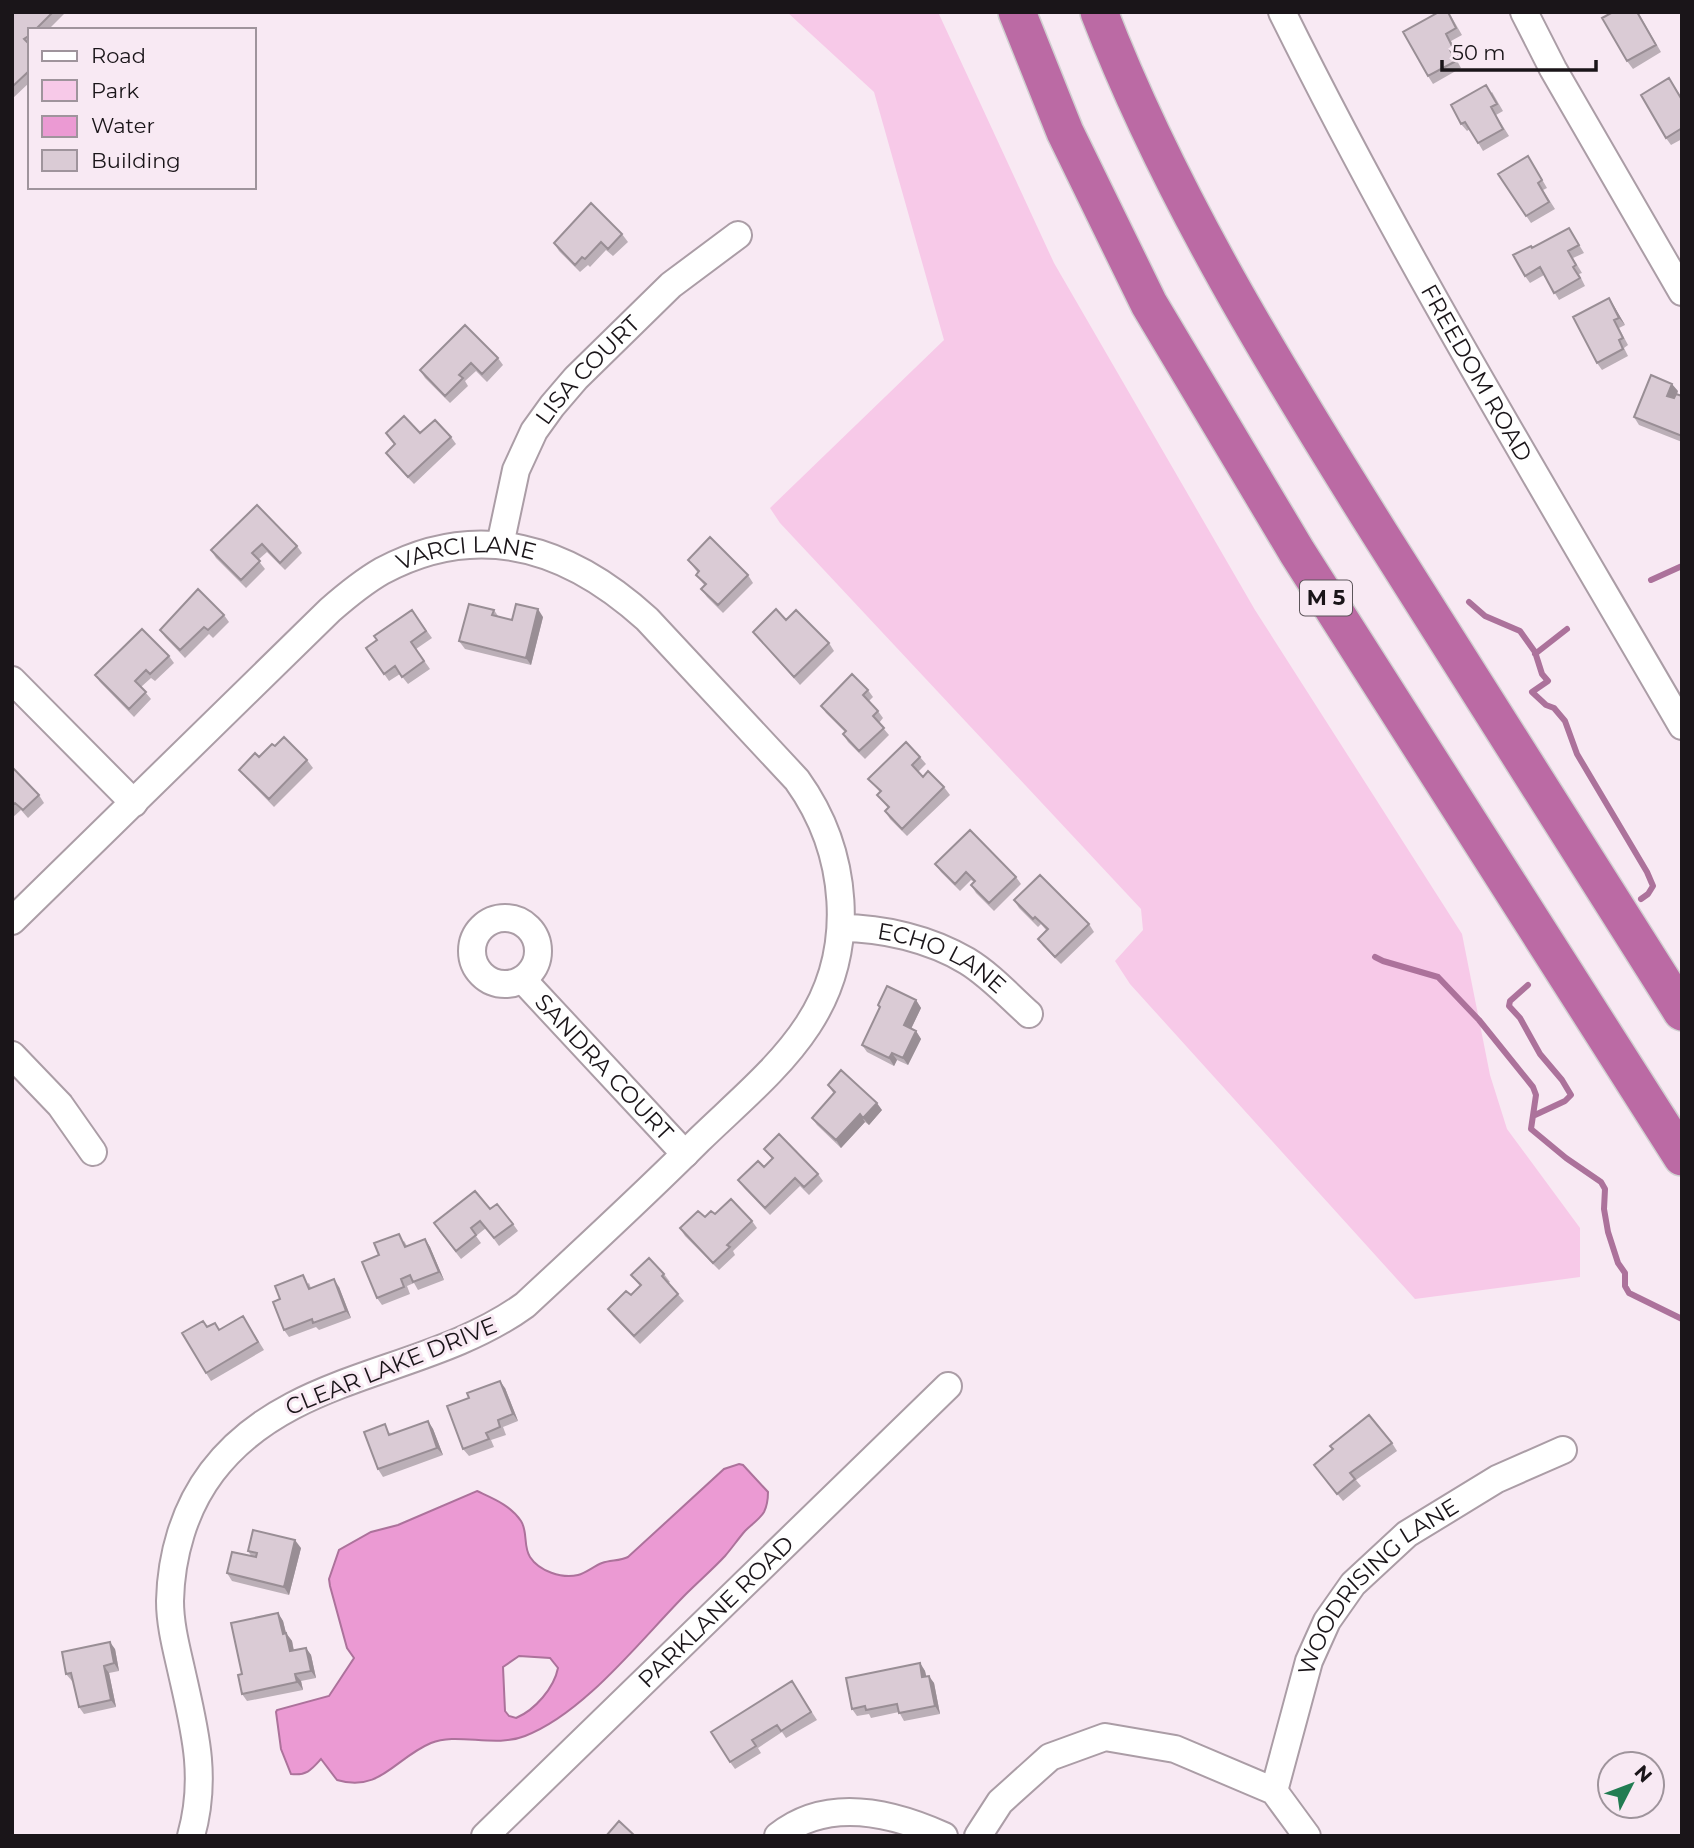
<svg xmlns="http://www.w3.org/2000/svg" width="1694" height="1848" viewBox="0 0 1694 1848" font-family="Montserrat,sans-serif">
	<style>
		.green { fill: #f7c9e8 }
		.water { fill: #eb9ad3; stroke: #ac729b; stroke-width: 2; fill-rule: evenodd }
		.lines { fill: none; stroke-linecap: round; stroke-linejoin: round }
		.stream { stroke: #ac729b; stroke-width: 6 }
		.minor-casing { stroke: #ab9da6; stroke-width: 30 }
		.highway-casing { stroke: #d1d0d1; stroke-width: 40 }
		.minor { stroke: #fff; stroke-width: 26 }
		.highway { stroke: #bb6aa4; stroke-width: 37 }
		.wall { fill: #bbafb7 }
		.shaded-wall { fill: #998e95 }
		.building { fill: #dacbd5; stroke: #998e95; stroke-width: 2 }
		.labels { text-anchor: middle; stroke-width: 6; stroke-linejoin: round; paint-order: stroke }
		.shield { fill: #f8e9f3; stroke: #5d555a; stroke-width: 2 }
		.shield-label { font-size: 21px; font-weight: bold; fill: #1a1519 }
		.street-label { font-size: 23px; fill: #1a1519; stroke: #f8e9f3 }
	</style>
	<rect width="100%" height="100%" fill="#f8e9f3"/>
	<path class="green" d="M787 12H938L1054 263 1255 610 1462 934 1490 1075 1507 1129 1580 1228V1277L1415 1299 1130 984 1115 961 1143 930 1141 909 780 523 770 508 944 340 874 92Z"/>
	<path class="water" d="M739 1464 743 1465 768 1492C768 1498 767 1506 764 1512 760 1519 751 1525 745 1531 738 1539 732 1548 725 1556 713 1569 700 1580 687 1593 642 1638 585 1713 525 1736 495 1748 457 1732 431 1743 395 1758 380 1793 337 1780L321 1759C312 1769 307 1776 291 1774L281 1749 276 1712 277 1710 329 1696 354 1658 347 1648 330 1586 329 1579 339 1550 371 1532 398 1525 477 1491C494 1499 510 1505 521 1521 528 1532 523 1546 530 1557 539 1571 562 1579 578 1575 586 1573 594 1566 602 1563 611 1560 620 1561 628 1557L724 1469ZM519 1656 550 1658 558 1668C554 1688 535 1710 516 1718L509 1716 505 1711 503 1667Z"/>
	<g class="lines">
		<path class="stream" d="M1651 580 1682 566
			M1469 602 1485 616 1520 631 1535 652 1542 674 1548 681 1532 692 1546 705 1554 708 1565 721 1577 754 1647 872 1653 886 1648 894 1641 899
			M1535 654 1567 629
			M1375 957 1383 961 1438 977 1479 1020 1533 1087 1536 1095 1531 1129 1566 1158 1601 1182 1605 1189 1604 1209 1608 1232 1618 1263 1625 1273V1286L1629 1293 1682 1319
			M1528 985 1510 1001 1509 1006 1520 1018 1540 1054 1562 1080 1571 1095 1565 1101 1535 1115"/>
		<g class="minor-casing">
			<g id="minor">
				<path id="s1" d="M1282 12C1403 257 1545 490 1682 726"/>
				<path d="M1524 12 1553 69 1682 292"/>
				<path id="s2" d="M500 545 516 470 534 431 552 406 576 378 671 285 738 235"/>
				<path d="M12 680 134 803"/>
				<circle cx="505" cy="951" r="33"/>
				<path id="s3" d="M12 921 330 610C346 596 363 582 382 571 479 519 569 548 647 619L797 780C848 851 858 949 808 1025 780 1068 736 1104 699 1140 642 1197 583 1251 525 1305 427 1376 288 1371 212 1472 184 1509 171 1556 170 1601 170 1624 176 1647 181 1669 194 1727 208 1776 191 1836"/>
				<path id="s4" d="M841 928C883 928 930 939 967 961 990 975 1009 996 1029 1014"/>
				<path id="s5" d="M523 980 685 1154"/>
				<path d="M12 1055 60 1105 93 1152"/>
				<path id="s6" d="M1274 1791 1309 1661 1327 1621 1353 1584 1407 1534 1497 1479 1563 1450"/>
				<path id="s7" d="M485 1836 948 1386"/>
				<path d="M778 1836C827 1797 891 1812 944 1836"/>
				<path d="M978 1836 1000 1802 1050 1757 1105 1737 1175 1749 1274 1791 1307 1836"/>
			</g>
		</g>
		<g class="highway-casing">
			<path id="highway" d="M1017 12 1065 132 1149 304 1297 552 1682 1157
				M1099 12C1170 196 1276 368 1380 534 1480 694 1581 853 1682 1012"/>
		</g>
		<use href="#minor" class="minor"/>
		<use href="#highway" class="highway"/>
	</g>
	<path class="wall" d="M12 12H66L48 30H30V82L12 99Z
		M1613 12H1638L1661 52 1633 69 1627 61Z
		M1451 16 1462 35 1451 41 1459 55 1455 57 1461 68 1433 84 1428 76Z
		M1669 78 1682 98V139L1671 145 1666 138Z
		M1492 92 1503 111 1496 115 1509 136 1483 151 1470 129 1467 131 1461 124Z
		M1533 164 1547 188 1543 190 1555 209 1531 223 1498 174Z
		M1569 228 1584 253 1573 258 1582 273 1579 274 1585 286 1559 300 1544 275 1530 283 1525 276 1532 248Z
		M622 234 628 242 613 256 606 250 590 267 588 265 580 272 559 251 554 243Z
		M1609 298 1625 325 1619 328 1628 345 1624 348 1628 356 1602 370 1597 363Z
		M498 358 503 365 487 382 476 371 465 381 468 386 450 403 425 378 420 370Z
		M1678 391 1677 394 1682 396V442L1639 425 1634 417Z
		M386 433H420L451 437 456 444 414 484 391 460 386 453 395 445Z
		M257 505 297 546 302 553 285 570 267 552 258 560 265 569 246 588 216 558 211 550Z
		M688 560 748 575 753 583 723 613 707 597 701 589 705 586 696 575 698 573Z
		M412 610 432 638 416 649 430 669 408 684 400 674 389 681 366 648 377 640Z
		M494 610 498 616 512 620 543 617 531 665 465 649 459 641Z
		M224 615 229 622 213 638 209 634 185 658 165 637 160 630Z
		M786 620 829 643 834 651 800 685 759 639 753 632Z
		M169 656 174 663 155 681 151 678 141 687 151 699 134 717 100 682 95 675Z
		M868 690 873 697 869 701 878 711 883 718 879 723 889 735 865 759 848 742 843 734 845 732 826 713 821 706Z
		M275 746 307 760 313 768 274 807 245 777 239 770Z
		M920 757 926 764 918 772 923 777 944 787 950 795 907 836 890 819 885 811 888 808 877 795 880 792 868 779Z
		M12 767 39 795 44 803 28 818 21 810 12 818Z
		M935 864 1016 877 1021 884 994 911 976 893 971 885 974 882 971 880 960 891 941 872Z
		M1014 900 1089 924 1094 932 1061 964 1043 946 1038 939 1046 930 1041 924 1038 927 1019 908Z
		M916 1000 921 1008 911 1029 916 1031 921 1039 908 1065 897 1060 894 1066 867 1052 862 1045 880 1008 878 1005Z
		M828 1085 882 1110 869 1125 865 1122 841 1148 817 1125 812 1118 834 1094Z
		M764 1149 818 1174 823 1181 809 1195 800 1186 770 1215 744 1188 738 1180 764 1167 772 1159Z
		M490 1209 513 1224 518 1231 499 1246 486 1228 476 1236 481 1243 461 1259 439 1231Z
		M715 1214 752 1221 757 1228 733 1251 735 1255 719 1270 685 1236 680 1228Z
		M425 1239 430 1247 444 1280 418 1290 414 1283 407 1286 410 1294 382 1305 377 1298 379 1255 404 1241 407 1246Z
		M664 1274 670 1282 668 1283 684 1301 640 1344 613 1316 608 1309 631 1295 640 1286 631 1275Z
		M309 1283 311 1288 339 1287 351 1318 319 1330 316 1327 289 1337 284 1330 280 1299Z
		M243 1316 264 1350 211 1381 206 1373 207 1327 219 1330Z
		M505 1388 518 1421 503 1427 506 1435 491 1440 494 1447 469 1456 463 1449Z
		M428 1421 433 1429 443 1455 383 1477 378 1469 390 1432 391 1435Z
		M1392 1443 1397 1451 1356 1480 1361 1486 1343 1501 1314 1465 1333 1450Z
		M301 1548 289 1595 232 1581 227 1573 252 1557 248 1551Z
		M278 1613 283 1621 286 1633 292 1641 294 1650 306 1648 311 1655 316 1678 301 1681 303 1690 247 1701 242 1694V1674Z
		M115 1649 119 1671 109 1673 116 1707 84 1714 79 1707 73 1681H72L66 1674Z
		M920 1663 925 1671 926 1676 934 1683 940 1714 904 1721 899 1712 871 1718 869 1714 857 1716 852 1709Z
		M797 1689 817 1720 786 1738 782 1732 758 1748 761 1753 735 1769 730 1762Z"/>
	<path class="shaded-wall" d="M1609 298 1614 306 1625 325 1619 318Z
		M1672 384 1678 391 1673 403 1667 396Z
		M538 609 543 617 531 665 526 658Z
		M916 1000 921 1008 909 1033 904 1025Z
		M916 1031 921 1039 908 1065 903 1058Z
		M892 1053 897 1060 894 1066 889 1058Z
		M877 1103 882 1110 869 1125 863 1118Z
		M860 1114 865 1122 841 1148 836 1140Z
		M425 1239 430 1247 444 1280 439 1272Z
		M334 1279 339 1287 351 1318 346 1311Z
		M500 1381 505 1388 518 1421 513 1414Z
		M428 1421 433 1429 443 1455 437 1448Z
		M295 1540 301 1548 289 1595 284 1587Z
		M278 1613 283 1621 288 1641 283 1634Z
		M286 1633 292 1641 295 1659 290 1651Z
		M110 1642 115 1649 119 1671 114 1663Z
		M306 1648 311 1655 316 1678 311 1671Z
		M920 1663 925 1671 928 1684 922 1677Z
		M104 1666 109 1673 116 1707 111 1700Z
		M295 1674 301 1681 303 1690 297 1682Z
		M929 1676 934 1683 940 1714 935 1706Z"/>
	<path class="building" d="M12 12H53L35 30H30V35L24 39 30 45V70L12 87Z
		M1439 12H1448L1456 28 1446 34 1453 48 1450 50 1456 61 1428 76 1403 32Z
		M1613 12H1637L1656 45 1627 61 1602 18Z
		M1669 78 1682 100V128L1666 138 1641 95Z
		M1486 85 1497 104 1491 107 1503 129 1478 143 1465 122 1461 124 1451 105Z
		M1528 156 1542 180 1538 183 1549 202 1526 216 1498 174Z
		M591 203 622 234 608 249 601 242 585 259 582 257 575 265 554 243Z
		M1569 228 1579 245 1568 251 1576 265 1573 267 1580 278 1554 293 1540 267 1525 276 1513 255 1531 246 1532 248Z
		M1609 298 1619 318 1614 320 1623 338 1619 340 1623 349 1597 363 1573 317Z
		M465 325 498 358 482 374 471 363 459 375 463 378 445 396 420 370Z
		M1651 375 1672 384 1667 396 1674 398 1676 394 1682 396V436L1634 417Z
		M404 416 420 433 435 420 451 437 408 477 386 453 395 444 386 433Z
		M257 505 297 546 280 563 262 544 252 553 260 561 241 580 211 550Z
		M710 537 748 575 718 605 701 589 706 584 696 575 699 571 688 560Z
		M198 589 224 615 208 630 204 627 180 650 160 630Z
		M469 604 494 610 492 615 512 620 516 604 538 609 526 658 459 641Z
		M776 609 786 620 796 610 829 643 794 677 753 632Z
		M412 610 426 631 411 642 424 661 402 677 395 666 384 674 366 648 377 640 374 636Z
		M142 629 169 656 150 674 146 670 135 681 146 692 129 709 95 675Z
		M852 674 868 690 863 695 878 711 873 716 884 728 859 751 843 734 846 731 821 706Z
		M284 737 307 760 269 799 239 770 255 753 259 757 272 744 275 746Z
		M906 742 920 757 912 765 923 777 928 771 944 787 902 829 885 811 889 807 877 795 881 791 868 779Z
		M12 767 39 795 23 810 15 803 12 806Z
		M970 830 1016 877 989 903 971 885 975 881 966 872 955 884 935 864Z
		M1040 875 1089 924 1055 957 1038 939 1048 929 1035 917 1033 919 1014 900Z
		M887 986 916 1000 904 1025 916 1031 903 1058 892 1053 889 1058 862 1045 880 1007 878 1005Z
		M841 1070 877 1103 863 1118 860 1114 836 1140 812 1118 835 1092 828 1085Z
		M779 1134 818 1174 804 1187 795 1178 765 1208 738 1180 758 1161 764 1167 773 1158 764 1149Z
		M475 1191 490 1209 497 1204 513 1224 494 1238 480 1221 471 1228 476 1235 456 1251 434 1223Z
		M731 1199 752 1221 727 1245 730 1247 713 1263 680 1228 698 1211 705 1217 711 1211 715 1214Z
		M399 1234 405 1247 425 1239 439 1272 413 1282 410 1275 401 1279 404 1287 377 1298 362 1262 379 1255 374 1243Z
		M649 1258 664 1274 662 1276 678 1294 634 1336 608 1309 626 1291 631 1295 641 1285 631 1275Z
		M303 1275 309 1289 334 1279 346 1311 313 1323 312 1319 284 1330 273 1302 280 1299 275 1286Z
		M243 1316 258 1342 206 1373 182 1333 203 1321 207 1327 215 1323 219 1330Z
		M500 1381 513 1414 498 1420 500 1427 486 1433 489 1439 463 1449 447 1406 469 1398 467 1393Z
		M1369 1415 1392 1443 1350 1473 1355 1479 1337 1494 1314 1465 1333 1449 1330 1446Z
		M428 1421 437 1448 378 1469 364 1432 385 1424 389 1435Z
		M253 1530 295 1540 284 1587 227 1573 232 1552 256 1557 257 1553 248 1551Z
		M278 1613 283 1634 286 1633 290 1651 306 1648 311 1671 295 1674 297 1682 242 1694 238 1675 242 1674 231 1623Z
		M110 1642 114 1663 104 1666 111 1700 79 1707 71 1673 66 1674 62 1652Z
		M920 1663 922 1677 929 1676 935 1706 899 1713 897 1704 866 1710 865 1706 852 1709 846 1678Z
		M792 1681 811 1712 781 1731 777 1725 752 1740 756 1746 730 1762 711 1732Z
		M619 1821 635 1836H606Z"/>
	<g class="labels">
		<rect class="shield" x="1300" y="580.5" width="52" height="35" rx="5"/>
		<g class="shield-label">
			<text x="1326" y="605">M 5</text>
		</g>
		<g class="street-label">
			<text dy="8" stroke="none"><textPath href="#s2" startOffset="201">LISA COURT</textPath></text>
			<text dy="8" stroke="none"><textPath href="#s1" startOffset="410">FREEDOM ROAD</textPath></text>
			<text dy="8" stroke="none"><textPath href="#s3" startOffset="598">VARCI LANE</textPath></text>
			<text dy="8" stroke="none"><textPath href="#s4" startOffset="107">ECHO LANE</textPath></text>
			<text dy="8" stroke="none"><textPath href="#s5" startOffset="119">SANDRA COURT</textPath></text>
			<text transform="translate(391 1366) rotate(-22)" y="8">CLEAR LAKE DRIVE</text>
			<text dy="8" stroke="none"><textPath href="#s6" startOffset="238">WOODRISING LANE</textPath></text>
			<text dy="8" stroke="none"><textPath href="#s7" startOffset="322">PARKLANE ROAD</textPath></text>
		</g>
	</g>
	<rect width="1694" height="1848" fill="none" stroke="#1a1519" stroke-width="28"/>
	<rect x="28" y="28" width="228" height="161" fill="#f8e9f3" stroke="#9f949c" stroke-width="2"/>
	<rect x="42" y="51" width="35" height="10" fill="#ffffff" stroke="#9f949c" stroke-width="2"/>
	<text x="91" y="63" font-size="21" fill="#1a1519">Road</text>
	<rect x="42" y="80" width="35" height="21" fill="#f7c9e8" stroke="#9f949c" stroke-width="2"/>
	<text x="91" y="98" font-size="21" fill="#1a1519">Park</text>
	<rect x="42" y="116" width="35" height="21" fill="#eb9ad3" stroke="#9f949c" stroke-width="2"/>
	<text x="91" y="133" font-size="21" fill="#1a1519">Water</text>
	<rect x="42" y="150" width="35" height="21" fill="#dacbd5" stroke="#9f949c" stroke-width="2"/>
	<text x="91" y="168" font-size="21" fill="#1a1519">Building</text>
	<g transform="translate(1631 1785) rotate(48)"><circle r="33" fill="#f8e9f3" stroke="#9f949c" stroke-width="2"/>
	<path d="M0-5L12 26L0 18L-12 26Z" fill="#217c52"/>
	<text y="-10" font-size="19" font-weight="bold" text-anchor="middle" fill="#1a1519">N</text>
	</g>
	<path d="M1442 60v10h154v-10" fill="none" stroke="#1a1519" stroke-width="3.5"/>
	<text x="1452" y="60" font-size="21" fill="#1a1519" stroke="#f8e9f3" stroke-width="5" paint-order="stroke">50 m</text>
</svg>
